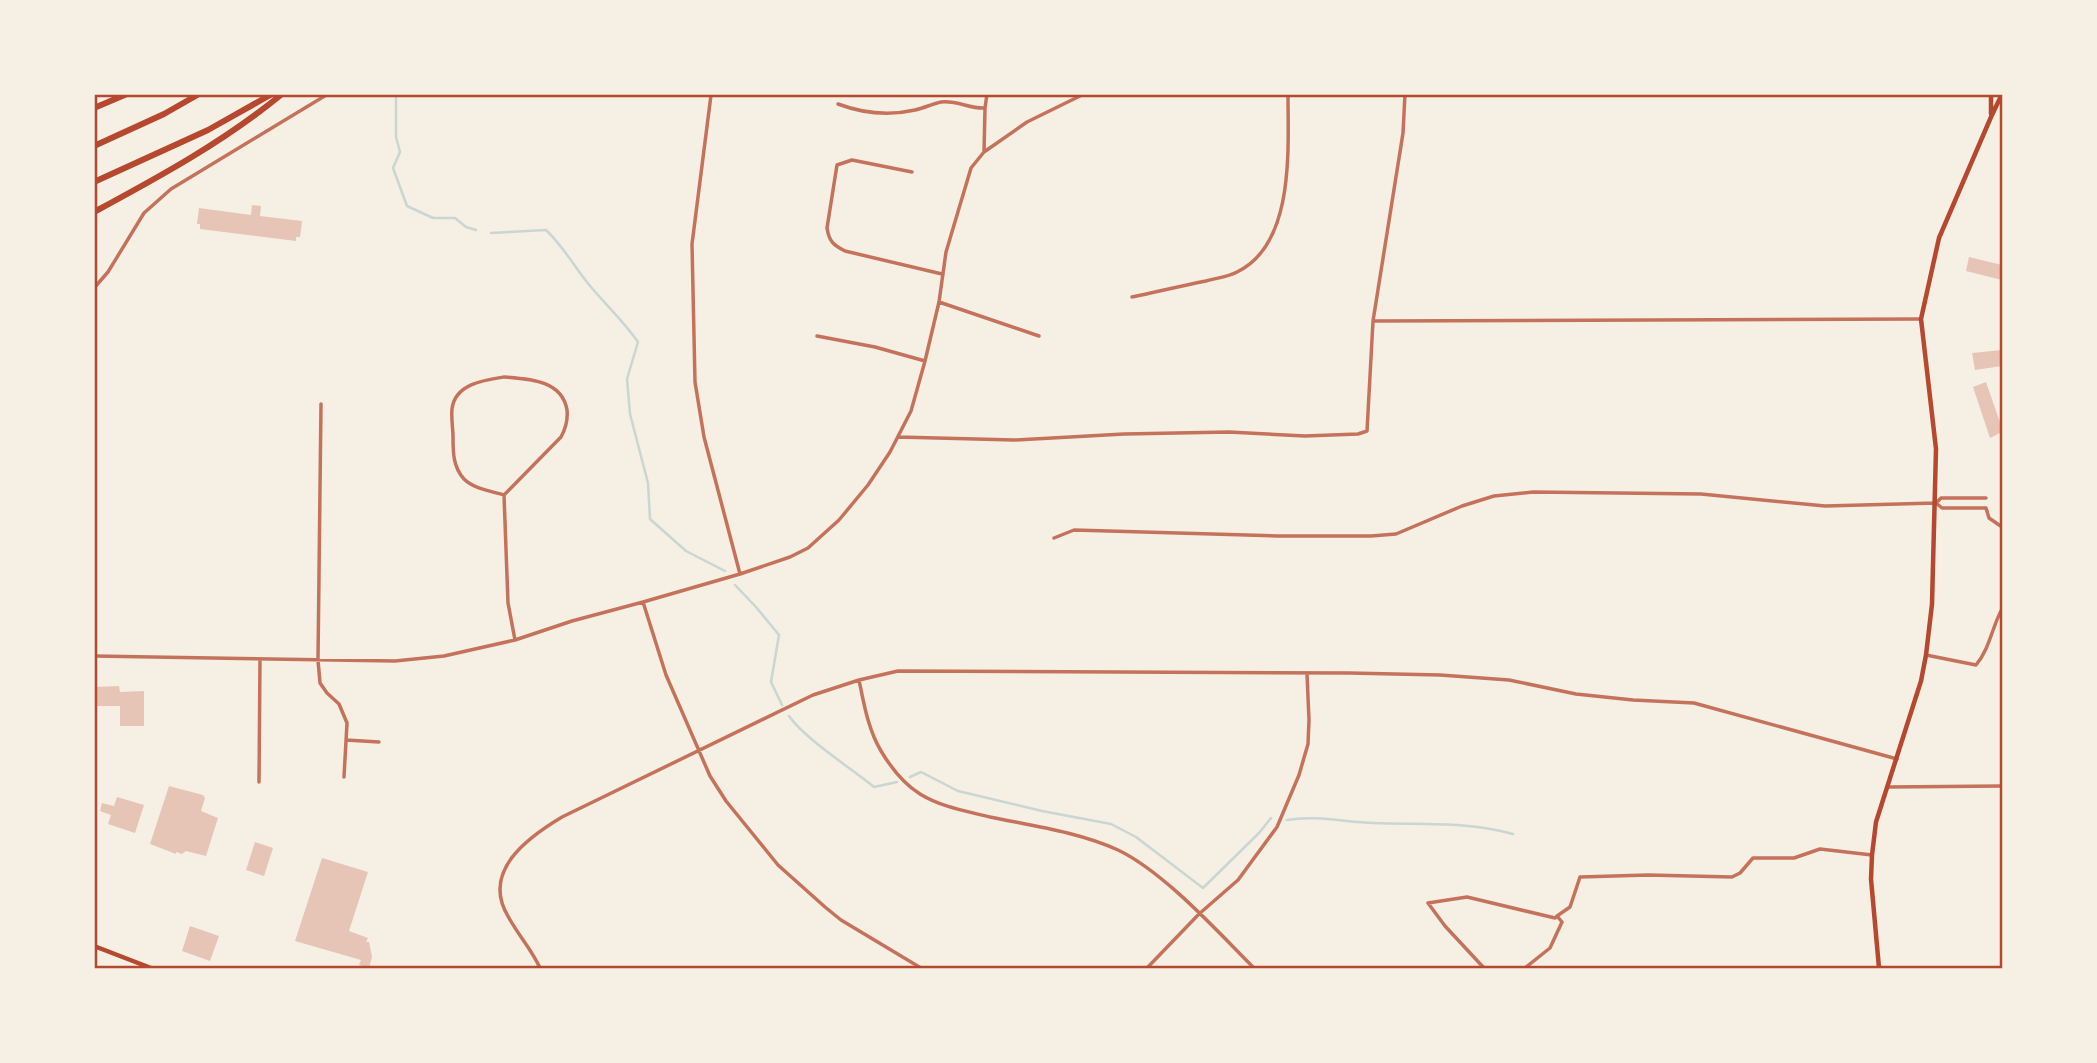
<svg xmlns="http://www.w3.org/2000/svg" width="2097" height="1063" viewBox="0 0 2097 1063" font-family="'Source Sans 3',sans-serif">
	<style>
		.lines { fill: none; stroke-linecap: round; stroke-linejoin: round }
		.stream { stroke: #c9d6d2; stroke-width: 2.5 }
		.building { fill: #e6c5b7 }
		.minor { stroke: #c5725c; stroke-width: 3.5 }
		.secondary { stroke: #b5482f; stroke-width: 4.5 }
		.motorway { stroke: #b5482f; stroke-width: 6 }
		.neatline { fill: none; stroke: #b5482f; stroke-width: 2.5 }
	</style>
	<rect width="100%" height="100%" fill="#f6efe4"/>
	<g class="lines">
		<path class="stream" d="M396 94V137L400 152 393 168 407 206 433 218H455L466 227 476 230
			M491 233 546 230C564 247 575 268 591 287 607 306 624 322 638 342L627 379 630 414 648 483 650 519 686 551 725 571
			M735 585 756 607 779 635 771 682 782 705
			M789 716C804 738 852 769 874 787L897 782
			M910 777 921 772 958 791 1042 811 1111 824 1136 837 1203 888 1259 833 1271 818
			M1287 820C1315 815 1345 822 1373 823 1420 825 1468 821 1513 834"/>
	</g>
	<path class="building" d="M252 205 261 206 260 216 302 221 300 237H296V241L200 229V224H197L199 208 251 215Z
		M1969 257 2002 265V280L1966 271Z
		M2002 350V366L1975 370 1972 353Z
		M1986 382 2002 428V432L1990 438 1973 387Z
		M119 686 120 692 144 691V726H120V706H94V687Z
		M169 786 203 795 205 798 201 811 218 818 206 856 186 851 182 854 176 852V854L150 844Z
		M117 797 144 805 135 833 108 824 111 815 100 811 102 803 114 806Z
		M255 842 273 848 264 876 246 870Z
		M322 858 368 872 349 931 368 938 366 942H369L372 957 369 968 359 965 361 960 295 941Z
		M190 926 219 936 210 961 182 951Z"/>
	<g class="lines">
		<path class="minor" d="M711 95 692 244 695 382 704 437 740 574
			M838 104C862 113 889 116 915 110 924 108 932 104 941 102 957 100 970 109 985 108
			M984 152 985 108 987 94
			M912 172 852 160 837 165 827 228C829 241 833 245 845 251L942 274
			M94 288 108 272 144 213 171 189 328 94
			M1132 297C1156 292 1181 286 1206 281 1216 278 1228 277 1237 272 1295 244 1288 149 1288 94
			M939 302 1039 336
			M1373 321 1921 319
			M817 336 875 347 925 361
			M504 377C529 379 562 380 567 410 568 420 566 428 561 437L504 495C490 491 474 489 464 479 453 467 453 452 453 437 453 428 451 418 452 409 455 384 484 380 504 377Z
			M321 404 318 660 320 683 327 693 339 704 347 723 344 777
			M898 437 1014 440 1124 434 1229 432 1305 436 1358 434 1367 431 1373 321 1403 133 1405 94
			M504 495 508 603 515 640
			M1936 503 1941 498H1986
			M1054 538 1074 530 1277 536H1371L1396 534 1462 506 1494 496 1533 492 1701 494 1825 506 1936 503 1942 508H1986L1989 518 2002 527
			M643 602 666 675 710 776 726 801 778 865 825 907 841 920 921 968
			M1926 655 1976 665C1990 648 1992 627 2002 609
			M94 656 395 661 444 656 515 640 572 621 643 602 740 574 790 557 808 548 839 520 868 485 890 452 911 411 925 361 939 302 946 252 971 168 984 152 1027 122 1084 94
			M859 680C864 704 868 729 881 751 890 766 904 784 920 794 941 807 966 811 990 817 1033 826 1078 832 1118 850 1164 872 1218 932 1254 968
			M346 740 379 742
			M259 782 260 659
			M1888 787 2002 786
			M1557 916 1570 907 1580 877 1648 875 1732 877 1740 873 1753 858H1794L1820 849 1872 855
			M540 968C532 950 519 936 509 918 480 872 527 838 562 817L813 695 859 680 898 671 1349 673 1440 675 1509 680 1576 694 1633 700 1694 703 1897 759
			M1147 968 1199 914 1238 880 1277 827 1299 775 1308 744 1309 720 1307 674
			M1484 968 1445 926 1428 903 1467 897 1555 918 1557 916
			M1525 968 1550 948 1562 922 1557 916"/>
		<path class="secondary" d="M1991 114V94
			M94 946 151 968
			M1879 968 1871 879 1872 855 1876 822 1921 681 1926 655 1932 604 1936 449 1921 319 1939 238 1991 117 2002 94"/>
		<path class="motorway" d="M94 108 127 94
			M94 146 164 114 199 94
			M94 182 208 130 272 94
			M94 212C159 177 225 141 282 94"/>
	</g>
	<rect width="2097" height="1063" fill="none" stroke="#f6efe4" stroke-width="192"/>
	<rect x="96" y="96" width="1905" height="871" class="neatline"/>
</svg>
